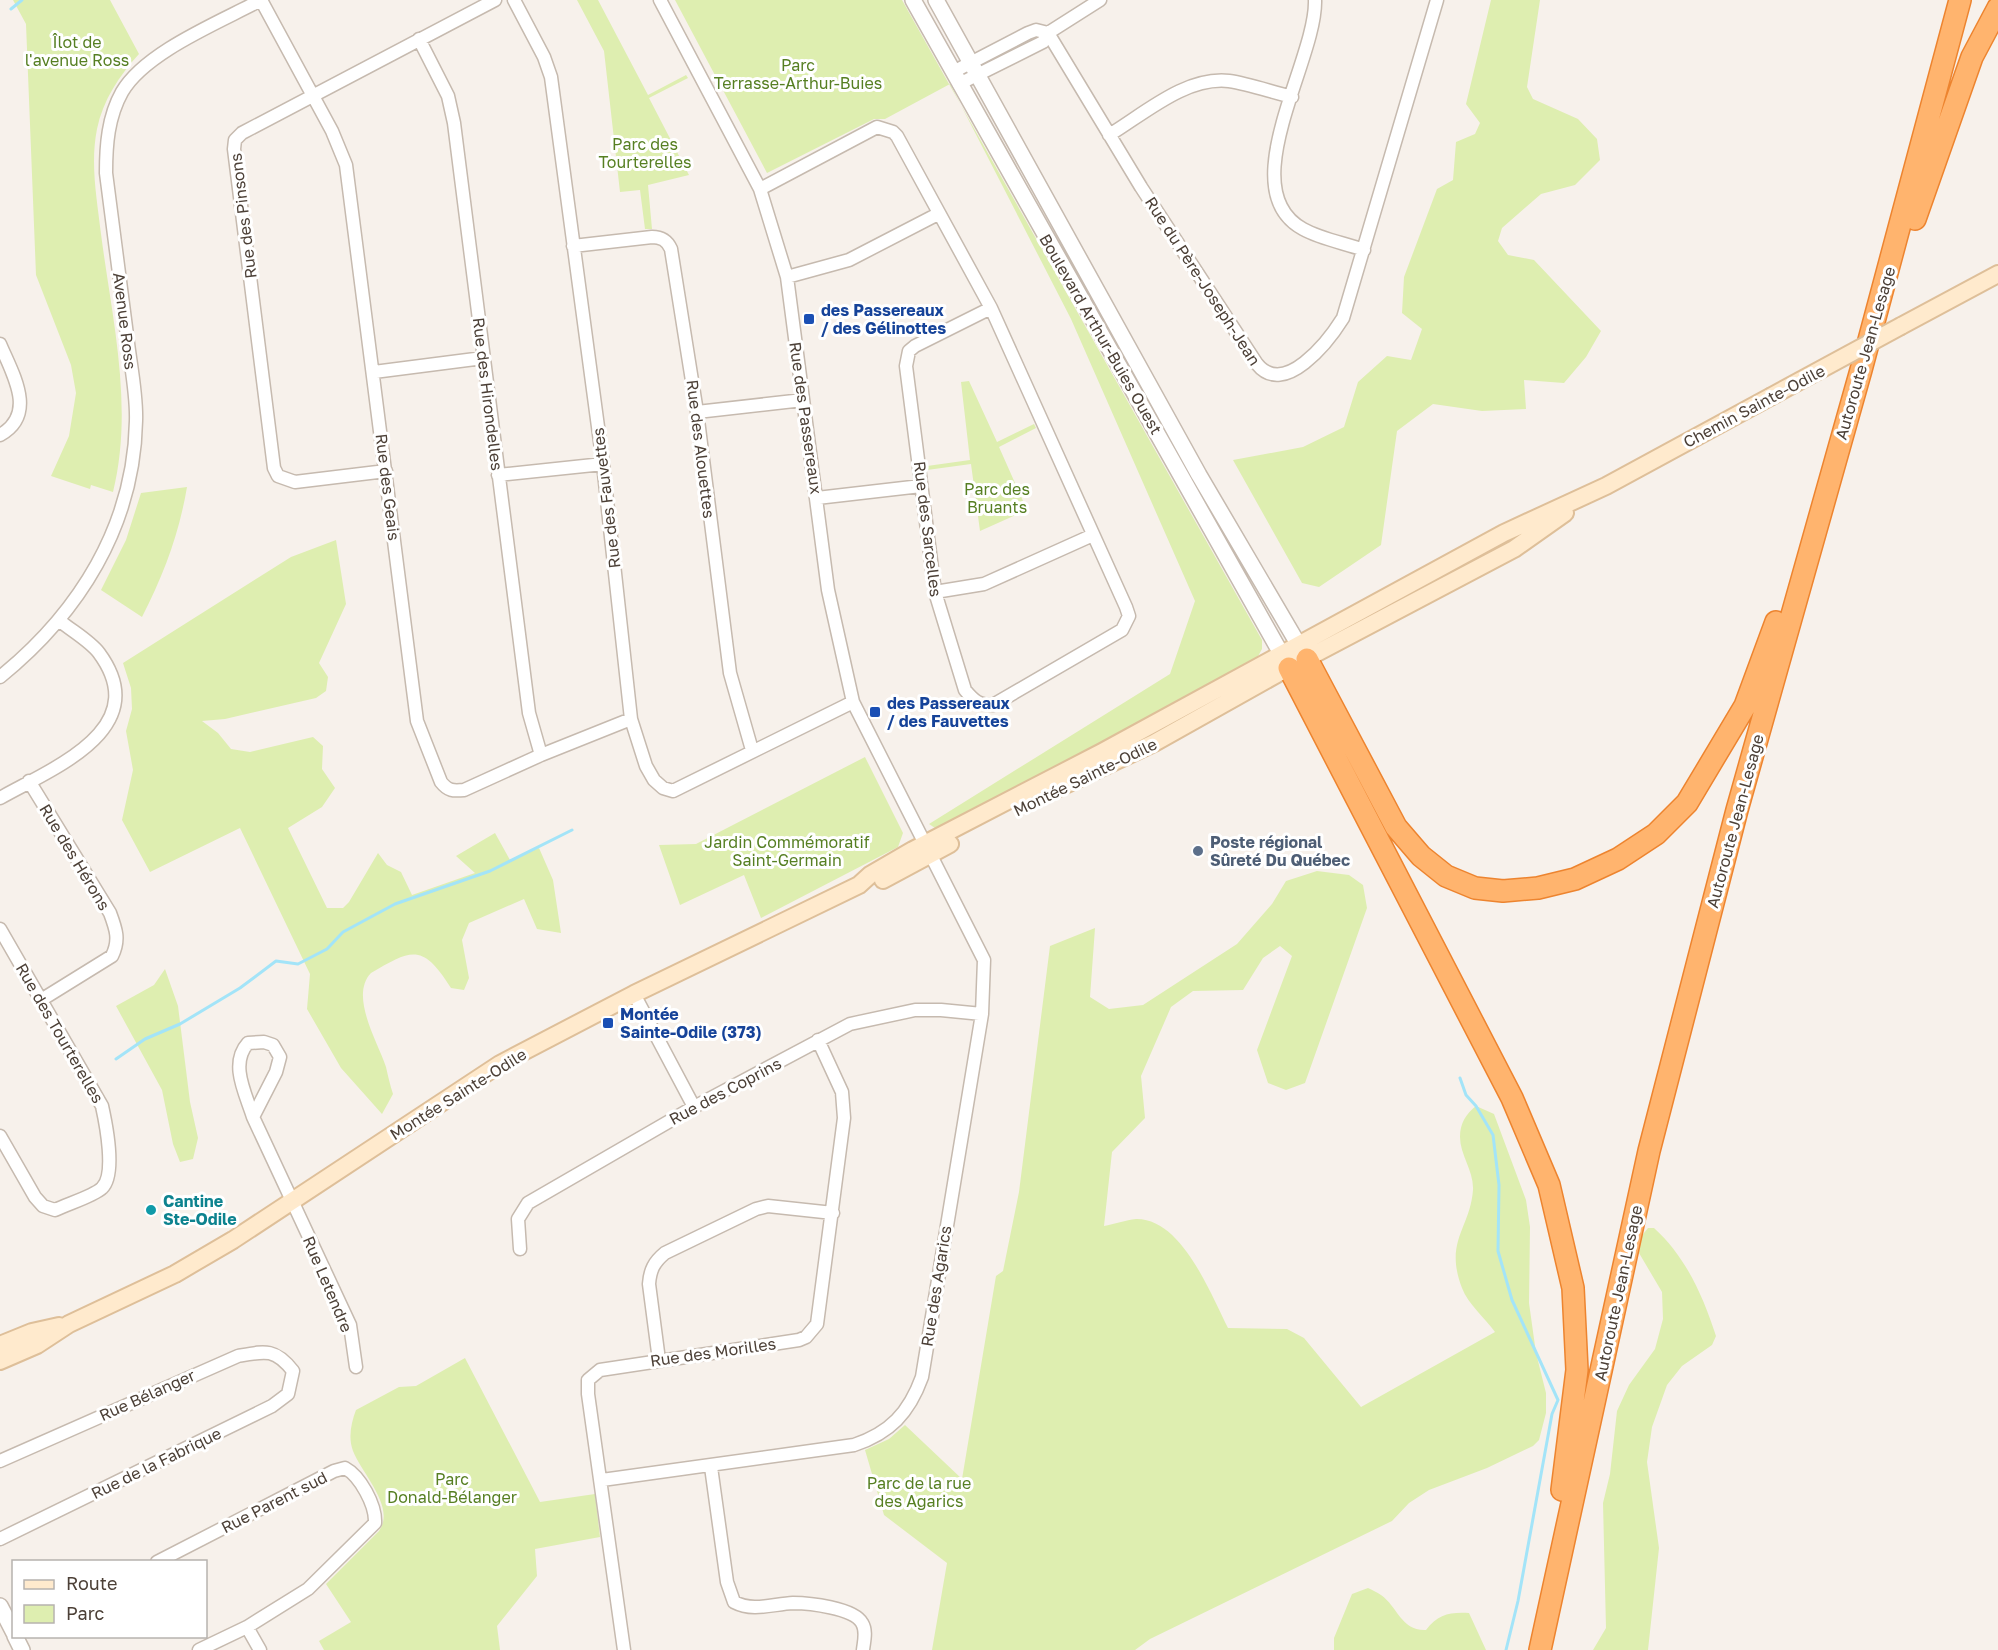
<svg xmlns="http://www.w3.org/2000/svg" width="1998" height="1650" viewBox="0 0 1998 1650" font-family="'Golos Text',sans-serif">
	<style>
		.green { fill: #deeeb0 }
		.lines { fill: none; stroke-linecap: round; stroke-linejoin: round }
		.stream { stroke: #a3e4f8; stroke-width: 3 }
		.minor-casing { stroke: #c6baaf; stroke-width: 15 }
		.tertiary-casing { stroke: #c6baaf; stroke-width: 18 }
		.secondary-casing { stroke: #debf99; stroke-width: 20 }
		.motorway-casing { stroke: #ed842f; stroke-width: 24 }
		.minor { stroke: #fff; stroke-width: 12 }
		.tertiary { stroke: #fff; stroke-width: 15 }
		.secondary { stroke: #ffeacd; stroke-width: 16 }
		.motorway { stroke: #ffb46e; stroke-width: 21 }
		.secondary-bridge-casing { stroke: #debf99; stroke-width: 20; stroke-linecap: butt }
		.secondary-bridge { stroke: #ffeacd; stroke-width: 16 }
		.transit-dot { fill: #1a4fb4; stroke: #fff; stroke-width: 2 }
		.service-dot { fill: #5c6f8a; stroke: #fff; stroke-width: 2 }
		.culture-dot { fill: #0f9aa8; stroke: #fff; stroke-width: 2 }
		.labels { text-anchor: middle; stroke-width: 6; stroke-linejoin: round; paint-order: stroke }
		.park-label { font-size: 16px; fill: #567f22; stroke: #fff }
		.street-label { font-size: 16px; fill: #4c4037; stroke: #fff }
		.transit-label { font-size: 16px; font-weight: bold; fill: #164399; stroke: #fff; text-anchor: start }
		.service-label { font-size: 16px; font-weight: bold; fill: #4e5e75; stroke: #fff; text-anchor: start }
		.culture-label { font-size: 16px; font-weight: bold; fill: #0d838f; stroke: #fff; text-anchor: start }
	</style>
	<rect width="100%" height="100%" fill="#f7f1eb"/>
	<path class="green" d="M13 0H110L139 54C119 76 103 100 97 129 90 164 97 199 101 234 112 319 134 407 113 492L91 485 90 489 51 476 69 436 76 393 71 365 36 275 26 24Z
		M577 0H598L648 95 686 75 688 78 649 98 689 175 648 185 652 229H645L640 190 620 192 604 51Z
		M675 0H902L949 84 1262 640V649L1256 660 949 826 935 828 929 824 1170 674 1195 601 1071 319 950 84 885 119H874L767 173Z
		M1491 0H1540L1527 87 1533 99 1578 119 1597 139 1600 160 1575 185 1541 194 1502 228 1498 241 1508 255 1534 260 1601 331 1586 357 1564 383 1524 380 1526 409 1482 411 1433 404 1397 431 1381 545 1319 587 1302 583 1233 460 1303 447 1344 427 1358 382 1387 356 1411 360 1422 329 1402 313 1404 277 1437 189 1453 180 1456 142 1475 134 1480 123 1466 104Z
		M969 381 997 442 1034 424 1036 428 999 447 1027 510 980 531 971 464 927 470V466L970 460 961 382Z
		M187 487C179 534 164 574 142 617L101 590 126 540 141 493Z
		M336 540 346 604 319 663 328 677 326 691 316 698 225 719 202 721 218 733 231 749 250 752 313 737 323 746 322 769 335 788 322 807 288 828 327 908H343L349 902 378 853 387 865 401 872 412 895 475 873 456 856 495 833 510 860 539 848 553 880 561 933 537 929 524 899 469 923 462 940 469 978 464 990 451 988C423 944 413 948 371 973 349 996 378 1042 386 1067 388 1076 390 1085 393 1094L382 1114 341 1068 307 1009 310 974 240 828 150 872 122 820 133 770 126 731 132 709 131 688 123 663 291 557Z
		M865 757 903 833 898 847 761 918 744 875 680 905 659 845 696 844Z
		M1317 871 1349 875 1363 885 1367 908 1305 1083 1286 1090 1268 1083 1257 1050 1292 956 1280 946 1263 958 1243 990 1193 991 1171 1007 1141 1076 1145 1118 1112 1152 1104 1226C1114 1224 1126 1220 1136 1219 1182 1218 1211 1295 1228 1328L1287 1329 1304 1338 1361 1407 1495 1332C1485 1318 1468 1304 1462 1288 1444 1241 1470 1229 1473 1190 1474 1171 1460 1155 1460 1137 1460 1123 1466 1114 1476 1106L1494 1114 1526 1200 1530 1227 1529 1303 1536 1353 1546 1393V1413L1539 1440 1533 1446 1487 1468 1429 1490 1409 1503 1392 1521 1150 1639 1135 1650H932L947 1563 884 1515 865 1450 889 1439 905 1425 962 1479 996 1276 1003 1271 1019 1192 1050 946 1095 928 1090 997 1109 1009 1143 1005 1237 944 1272 904 1286 881Z
		M165 969 178 1006 190 1102 198 1138 193 1159 180 1162 173 1144 162 1090 116 1006 154 985Z
		M1648 1228H1654C1686 1257 1703 1296 1716 1336L1712 1345 1682 1366 1667 1385 1652 1427 1647 1462 1659 1548 1648 1650H1593L1606 1628 1603 1503 1610 1474 1617 1411 1629 1385 1655 1349 1663 1319 1662 1292 1639 1253 1640 1238Z
		M465 1358 540 1502 595 1494 600 1537 535 1549 537 1576 497 1626 500 1650H324L319 1641 351 1622 326 1584 379 1531C396 1507 362 1474 353 1451 348 1438 351 1423 356 1410L399 1387 416 1386Z
		M1368 1588C1372 1590 1377 1592 1381 1595 1398 1607 1401 1631 1426 1630 1438 1614 1450 1612 1469 1613L1486 1650H1334V1638L1352 1594Z"/>
	<g class="lines">
		<path class="stream" d="M11 9 22 0
			M116 1059 145 1039 180 1024 240 988 276 961 298 964 327 949 343 932 395 904 490 871 572 830
			M1460 1078 1466 1095 1476 1106 1493 1135 1499 1185 1498 1251 1512 1300 1558 1400 1552 1414 1518 1601 1506 1650"/>
		<g class="minor-casing">
			<path id="minor" d="M261 0 332 131 346 165 417 721 441 782C448 791 453 791 464 790L541 755 631 719
				M514 0 544 57 551 77 603 464 631 719 646 766 654 780 663 788 673 791 853 702
				M1315 0C1317 60 1231 190 1303 229 1321 239 1344 243 1364 250
				M1048 33 1141 187 1257 364C1284 398 1328 342 1343 318L1437 0
				M419 39 448 96 454 123 529 713 541 755
				M953 72 1028 33 1036 30 1048 33
				M959 84 1043 42 1048 33 1100 0
				M1109 135C1144 114 1186 76 1229 81 1250 84 1271 92 1292 97
				M760 189 877 127 893 132 897 136 991 308 1126 607 1129 616 1122 630 993 705C979 705 974 701 965 690L935 592 906 366 909 351 915 346 991 308
				M573 246 652 237C661 237 667 240 671 249L697 412 730 673 752 750
				M787 277 849 260 938 214
				M0 344C12 373 38 414 0 435
				M374 372 483 358
				M697 412 803 400
				M386 471 295 482 278 476 274 468 234 149 235 140 242 133 495 0
				M498 475 603 464
				M817 498 921 486
				M935 592 984 584 1093 535
				M0 677C79 613 134 526 136 421 137 393 130 363 127 335 120 281 113 227 106 173 106 145 108 117 122 92 145 52 220 22 261 0
				M29 781 110 913C116 929 120 940 112 956L41 1000
				M0 798C53 768 155 729 99 653 90 641 72 631 60 621
				M0 929 102 1106C106 1124 116 1175 102 1188 94 1196 67 1204 55 1210L43 1206 35 1197 0 1136
				M634 994 694 1107
				M253 1117C246 1094 229 1064 248 1043L264 1042 273 1045 280 1057 276 1072 253 1117 350 1325 356 1367
				M520 1249 518 1219 528 1203 694 1107 850 1024 915 1010H941L982 1014
				M659 1360 649 1284C650 1270 654 1262 665 1253L756 1209 768 1206 833 1213
				M0 1461 238 1356C265 1351 275 1348 293 1371L288 1394 272 1406 0 1539
				M711 1467 727 1582 734 1602C753 1612 773 1604 793 1603 809 1603 854 1608 862 1623 867 1631 864 1641 863 1650
				M602 1480 854 1445C890 1433 909 1413 922 1377L982 1014 984 960 853 702 828 590 787 277 760 189 660 0
				M157 1562 334 1471 345 1468C360 1476 376 1505 375 1523L308 1589 247 1627 199 1650
				M247 1627 260 1650
				M624 1650 588 1394V1380L600 1370 799 1340 806 1337 817 1324 844 1118 842 1092 818 1040"/>
		</g>
		<g class="tertiary-casing">
			<path id="tertiary" d="M913 0 1287 664
				M936 0 1199 475 1304 654
				M0 1606 14 1633
				M15 1636 22 1650"/>
		</g>
		<g class="secondary-casing">
			<path id="secondary" d="M1901 326 1998 274
				M1050 792 1154 743 1277 674 1514 549 1565 513
				M883 880 950 844
				M0 1345 32 1332 59 1326
				M0 1361 37 1345 69 1324 175 1274 233 1240 500 1064 634 994 859 885 870 875 913 850 1102 752 1504 533 1606 486 1770 397"/>
		</g>
		<g class="motorway-casing">
			<path id="motorway" d="M1915 219 1972 57 1998 8
				M1307 659 1396 827 1421 856 1446 876 1475 888 1503 891 1538 888 1575 879 1618 859 1656 834 1687 803 1745 706 1776 622
				M1289 668 1512 1098 1549 1185 1573 1288 1577 1370 1562 1490
				M1540 1650 1649 1151 1737 810 1861 370 1960 0"/>
		</g>
		<use href="#minor" class="minor"/>
		<use href="#tertiary" class="tertiary"/>
		<use href="#secondary" class="secondary"/>
		<use href="#motorway" class="motorway"/>
		<g class="secondary-bridge-casing">
			<path id="secondary-bridge" d="M1770 397 1901 326"/>
		</g>
		<use href="#secondary-bridge" class="secondary-bridge"/>
	</g>
	<g class="transit-dot">
		<rect x="803" y="313" width="12" height="12" rx="3"/>
		<rect x="869" y="706" width="12" height="12" rx="3"/>
		<rect x="602" y="1017" width="12" height="12" rx="3"/>
	</g>
	<circle class="service-dot" cx="1198" cy="851" r="6"/>
	<circle class="culture-dot" cx="151" cy="1210" r="6"/>
	<g class="labels">
		<g class="park-label">
			<text x="77" y="48">Îlot de<tspan x="77" dy="18">l'avenue Ross</tspan></text>
			<text x="798" y="71">Parc<tspan x="798" dy="18">Terrasse-Arthur-Buies</tspan></text>
			<text x="645" y="150">Parc des<tspan x="645" dy="18">Tourterelles</tspan></text>
			<text x="997" y="495">Parc des<tspan x="997" dy="18">Bruants</tspan></text>
			<text x="787" y="848">Jardin Commémoratif<tspan x="787" dy="18">Saint-Germain</tspan></text>
			<text x="452" y="1485">Parc<tspan x="452" dy="18">Donald-Bélanger</tspan></text>
			<text x="919" y="1489">Parc de la rue<tspan x="919" dy="18">des Agarics</tspan></text>
		</g>
		<g class="street-label">
			<text transform="translate(243 216) rotate(-97)" y="6">Rue des Pinsons</text>
			<text transform="translate(1203 281) rotate(57)" y="6">Rue du Père-Joseph-Jean</text>
			<text transform="translate(125 321) rotate(83)" y="6">Avenue Ross</text>
			<text transform="translate(1101 334) rotate(60)" y="6">Boulevard Arthur-Buies Ouest</text>
			<text transform="translate(1865 353) rotate(-74)" y="6">Autoroute Jean-Lesage</text>
			<text transform="translate(488 394) rotate(83)" y="6">Rue des Hirondelles</text>
			<text transform="translate(1754 406) rotate(-28)" y="6">Chemin Sainte-Odile</text>
			<text transform="translate(806 418) rotate(82)" y="6">Rue des Passereaux</text>
			<text transform="translate(701 449) rotate(83)" y="6">Rue des Alouettes</text>
			<text transform="translate(388 487) rotate(83)" y="6">Rue des Geais</text>
			<text transform="translate(606 498) rotate(-97)" y="6">Rue des Fauvettes</text>
			<text transform="translate(928 529) rotate(83)" y="6">Rue des Sarcelles</text>
			<text transform="translate(1085 777) rotate(-26)" y="6">Montée Sainte-Odile</text>
			<text transform="translate(1735 821) rotate(-75)" y="6">Autoroute Jean-Lesage</text>
			<text transform="translate(75 857) rotate(59)" y="6">Rue des Hérons</text>
			<text transform="translate(60 1033) rotate(60)" y="6">Rue des Tourterelles</text>
			<text transform="translate(725 1091) rotate(-28)" y="6">Rue des Coprins</text>
			<text transform="translate(458 1094) rotate(-32)" y="6">Montée Sainte-Odile</text>
			<text transform="translate(328 1284) rotate(67)" y="6">Rue Letendre</text>
			<text transform="translate(936 1286) rotate(-81)" y="6">Rue des Agarics</text>
			<text transform="translate(1618 1293) rotate(-78)" y="6">Autoroute Jean-Lesage</text>
			<text transform="translate(713 1352) rotate(-8)" y="6">Rue des Morilles</text>
			<text transform="translate(147 1395) rotate(-24)" y="6">Rue Bélanger</text>
			<text transform="translate(156 1463) rotate(-26)" y="6">Rue de la Fabrique</text>
			<text transform="translate(274 1502) rotate(-27)" y="6">Rue Parent sud</text>
		</g>
		<g class="transit-label">
			<text x="821" y="316">des Passereaux<tspan x="821" dy="18">/ des Gélinottes</tspan></text>
			<text x="887" y="709">des Passereaux<tspan x="887" dy="18">/ des Fauvettes</tspan></text>
			<text x="620" y="1020">Montée<tspan x="620" dy="18">Sainte-Odile (373)</tspan></text>
		</g>
		<g class="service-label">
			<text x="1210" y="848">Poste régional<tspan x="1210" dy="18">Sûreté Du Québec</tspan></text>
		</g>
		<g class="culture-label">
			<text x="163" y="1207">Cantine<tspan x="163" dy="18">Ste-Odile</tspan></text>
		</g>
	</g>
	<rect x="12" y="1560" width="195" height="78" fill="#ffffff" stroke="#b7b3af" stroke-width="1.5"/>
	<rect x="24" y="1580" width="30" height="9" fill="#ffeacd" stroke="#b7b3af" stroke-width="1.5"/>
	<text x="66" y="1590" font-size="18" fill="#4c4037">Route</text>
	<rect x="24" y="1605" width="30" height="18" fill="#deeeb0" stroke="#b7b3af" stroke-width="1.5"/>
	<text x="66" y="1620" font-size="18" fill="#4c4037">Parc</text>
</svg>
